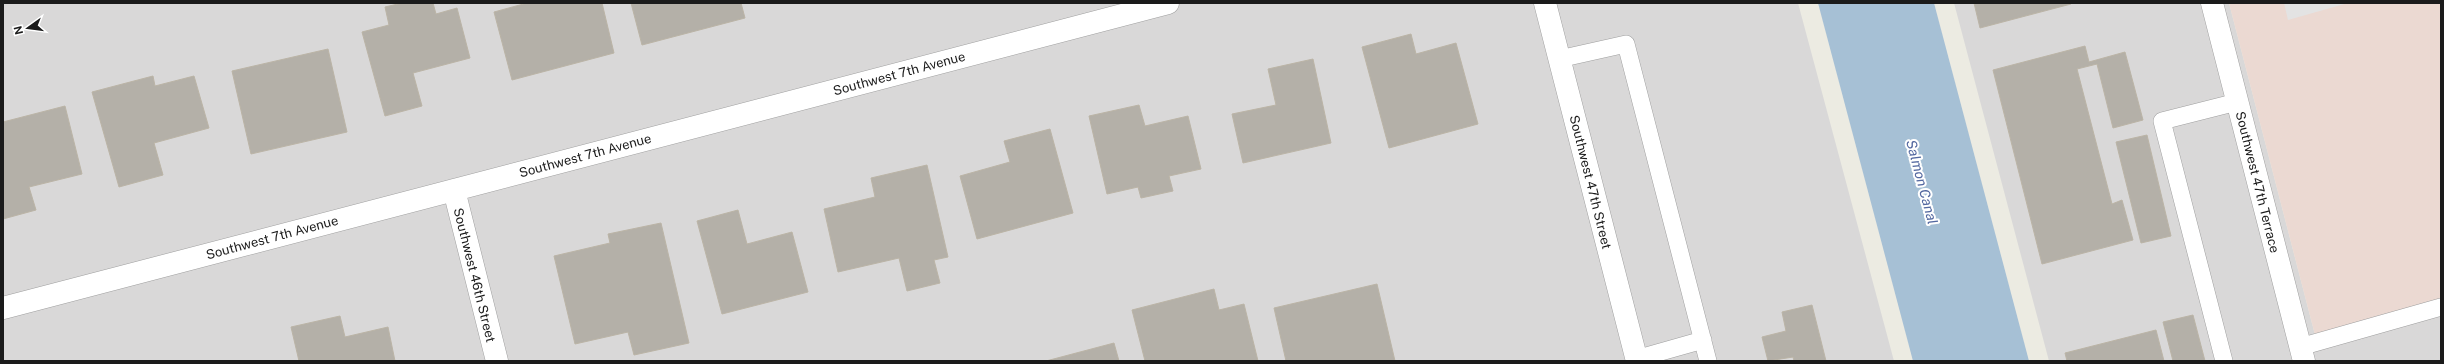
<svg xmlns="http://www.w3.org/2000/svg" width="2444" height="364" viewBox="0 0 2444 364" font-family="'Public Sans',sans-serif">
	<style>
		.residential { fill: #d9d8d8 }
		.commercial { fill: #ebd9d2 }
		.parking { fill: #e3e3e3 }
		.water { fill: #a6c0d5 }
		.building { fill: #b4b0a8; stroke: #bbb4a6 }
		.lines { fill: none; stroke-linecap: round; stroke-linejoin: round }
		.lane-casing { stroke: #9f9f9f; stroke-width: 18 }
		.street-casing { stroke: #9f9f9f; stroke-width: 23 }
		.lane { stroke: #fff; stroke-width: 17 }
		.street { stroke: #fff; stroke-width: 22 }
		.labels { text-anchor: middle; stroke-width: 4; stroke-linejoin: round; paint-order: stroke }
		.street-label { font-size: 13px; fill: #1b1b1b; stroke: #fff }
		.water-label { font-size: 14px; font-style: italic; fill: #5368a0; stroke: #fff }
	</style>
	<rect width="100%" height="100%" fill="#ecebe2"/>
	<path class="residential" d="M3 3H1798L1894 361H3Z
		M1954 3H2229L2315 335 2441 299V361H2049Z"/>
	<path class="commercial" d="M2229 3H2441V299L2315 335Z"/>
	<path class="parking" d="M2284 3H2348L2288 20Z"/>
	<path class="water" d="M1818 3H1934L2029 361H1913Z"/>
	<path class="building" d="M402 3H433L436 14 457 8 470 58 413 73 422 106 385 116 362 32 389 25 385 7Z
		M527 3H602L614 53 512 80 494 12Z
		M631 3H741L745 18 642 45Z
		M1974 3H2070L2071 4 1980 28Z
		M1411 34 1416 54 1456 43 1478 124 1389 148 1362 47Z
		M2085 46 2089 62 2125 52 2143 120 2113 128 2097 64 2077 69 2112 204 2122 200 2133 240 2042 264 1993 70Z
		M328 49 347 132 251 154 232 71Z
		M1313 59 1331 143 1243 163 1232 114 1276 105 1268 69Z
		M153 76 155 86 194 76 209 128 154 143 163 175 119 187 92 92Z
		M1139 105 1145 126 1188 116 1201 169 1169 176 1173 191 1141 198 1138 187 1107 194 1089 116Z
		M65 106 82 174 29 187 36 210 3 219V122Z
		M1050 129 1073 213 977 239 960 176 1010 162 1004 141Z
		M2147 135 2171 236 2141 243 2116 142Z
		M927 165 948 257 934 260 940 283 907 291 899 258 838 272 824 209 875 197 871 178Z
		M738 210 747 244 792 232 808 292 722 314 697 221Z
		M661 223 689 343 634 355 628 332 575 344 554 256 610 243 608 234Z
		M1377 284 1395 361H1286L1274 308Z
		M1214 289 1219 310 1244 304 1258 361H1145L1132 310Z
		M1812 305 1826 361H1794L1793 357 1768 361 1762 337 1786 331 1782 312Z
		M2193 315 2205 361H2173L2163 322Z
		M340 316 345 337 388 327 395 361H299L291 327Z
		M2156 330 2164 361H2067L2065 353Z
		M1114 343 1119 361H1046Z"/>
	<g class="lines">
		<g class="lane-casing">
			<path id="lane" d="M1559 59 1626 44 1708 361
				M2300 347 2441 307
				M1636 359 1703 340
				M2224 361 2162 121 2237 102"/>
		</g>
		<g class="street-casing">
			<path id="street" d="M1545 3 1637 361
				M2212 3 2304 361
				M454 190 497 361
				M3 308 1168 3"/>
		</g>
		<use href="#lane" class="lane"/>
		<use href="#street" class="street"/>
	</g>
	<g class="labels">
		<g class="street-label">
			<text transform="translate(899 73) rotate(-15)" y="5">Southwest 7th Avenue</text>
			<text transform="translate(585 155) rotate(-15)" y="5">Southwest 7th Avenue</text>
			<text transform="translate(1591 182) rotate(76)" y="5">Southwest 47th Street</text>
			<text transform="translate(2258 182) rotate(76)" y="5">Southwest 47th Terrace</text>
			<text transform="translate(272 237) rotate(-15)" y="5">Southwest 7th Avenue</text>
			<text transform="translate(475 275) rotate(76)" y="5">Southwest 46th Street</text>
		</g>
		<g class="water-label">
			<text transform="translate(1922 182) rotate(75)" y="5">Salmon Canal</text>
		</g>
	</g>
	<rect width="2444" height="364" fill="none" stroke="#1b1b1b" stroke-width="8"/>
	<g transform="translate(28 28) rotate(256)" stroke="#ffffff" stroke-width="3" paint-order="stroke">
	<path d="M0-3L7 15L0 10L-7 15Z" fill="#1b1b1b"/>
	<text y="-6" font-size="11" font-weight="bold" text-anchor="middle" fill="#1b1b1b">N</text>
	</g>
</svg>
